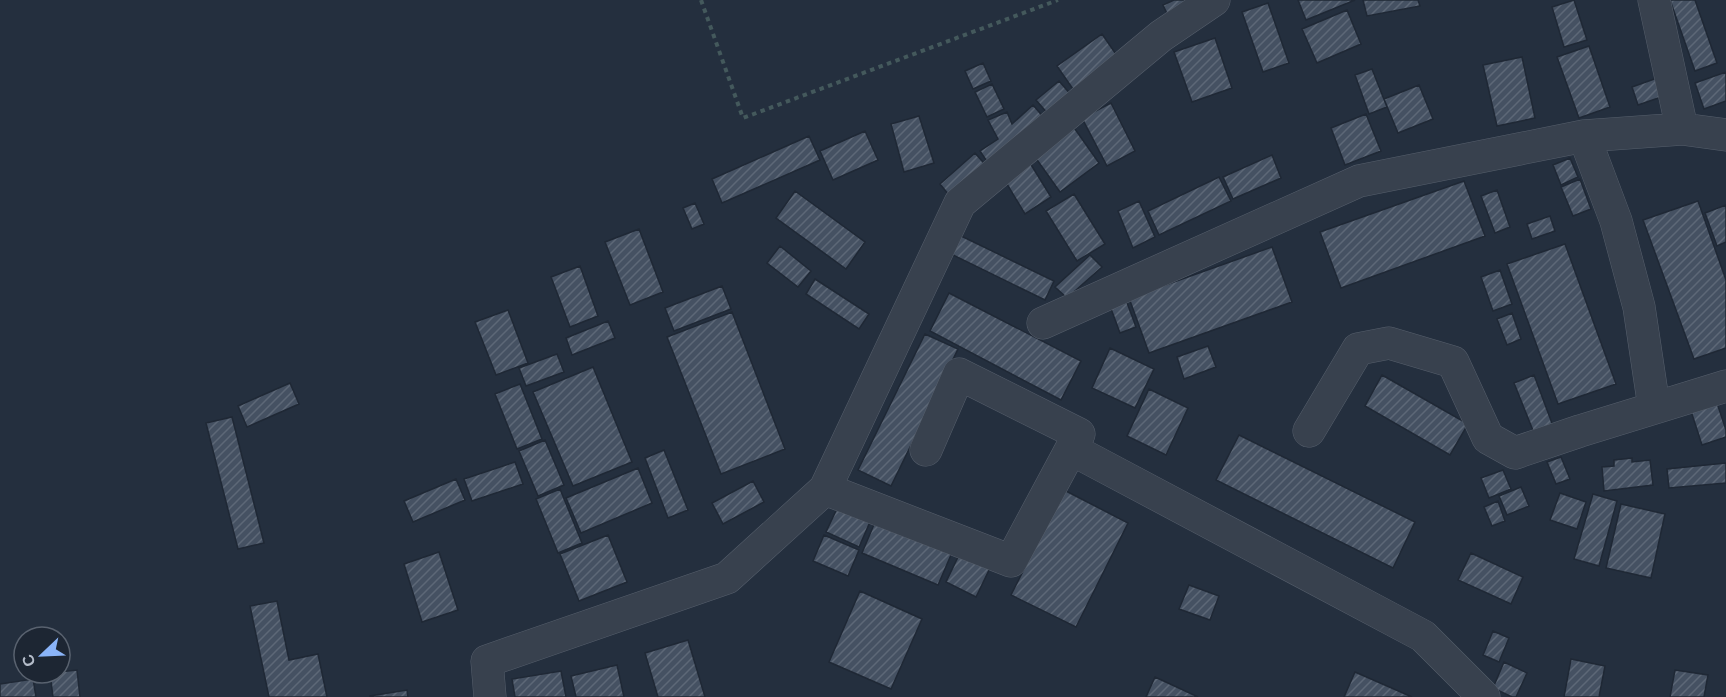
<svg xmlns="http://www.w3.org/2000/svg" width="1726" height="697" viewBox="0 0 1726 697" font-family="'Work Sans',sans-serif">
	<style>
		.building { fill: url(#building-hatch); stroke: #1f2835; stroke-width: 1.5 }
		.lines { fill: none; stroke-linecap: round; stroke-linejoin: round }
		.minor-casing { stroke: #565f6c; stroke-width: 33 }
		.path { stroke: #44595c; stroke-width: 4; stroke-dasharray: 4.5 4.5; stroke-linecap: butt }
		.minor { stroke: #38414e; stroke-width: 32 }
	</style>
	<defs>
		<pattern id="building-hatch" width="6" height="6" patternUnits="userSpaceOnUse" patternTransform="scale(1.5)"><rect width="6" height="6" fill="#455162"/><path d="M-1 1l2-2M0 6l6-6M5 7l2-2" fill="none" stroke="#5d6877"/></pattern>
	</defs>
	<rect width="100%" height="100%" fill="#242f3e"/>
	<path class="building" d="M1174 0H1184L1190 11 1170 20 1163 5Z
		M1298 0H1355L1306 20Z
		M1363 0H1418L1420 6 1367 16Z
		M1574 0 1587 40 1564 47 1552 7Z
		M1670 0H1695L1717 63 1695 71Z
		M1268 3 1289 63 1263 72 1242 12Z
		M1347 10 1361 44 1317 63 1302 29Z
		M1102 34 1120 60 1075 92 1057 66Z
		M1215 38 1232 88 1192 102 1174 52Z
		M1589 46 1610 107 1579 118 1557 57Z
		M1522 57 1535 118 1497 126 1483 65Z
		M983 63 991 81 973 89 965 71Z
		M1372 69 1387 107 1369 114 1355 75Z
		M1726 72V101L1704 109 1695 83Z
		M1660 77 1667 95 1638 105 1632 87Z
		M1059 81 1072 96 1049 115 1036 100Z
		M992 84 1004 109 987 117 975 92Z
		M1419 85 1433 119 1398 133 1384 99Z
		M1111 103 1135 151 1107 166 1082 118Z
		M1033 105 1045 119 990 166 980 151 998 139 988 120 1007 112 1012 124Z
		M1366 114 1381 151 1345 165 1331 128Z
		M919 116 934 163 904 172 891 124Z
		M1070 122 1099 163 1060 192 1030 150Z
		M865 131 878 160 833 180 820 151Z
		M809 136 820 160 722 203 712 179Z
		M975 153 989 169 953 200 940 184Z
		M1272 155 1281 178 1233 199 1223 177Z
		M1570 158 1578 177 1561 185 1553 165Z
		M1030 163 1051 197 1025 214 1004 179Z
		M1219 177 1231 201 1159 235 1148 211Z
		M1580 179 1591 209 1573 216 1561 187Z
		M1464 181 1485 236 1341 288 1320 232Z
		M1497 190 1510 227 1495 233 1481 196Z
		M795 191 865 242 846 269 776 218Z
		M1074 194 1105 244 1077 261 1046 211Z
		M1139 201 1155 237 1133 248 1118 211Z
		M1698 201 1726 280V348L1694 359 1643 220Z
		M695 203 704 224 692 229 683 208Z
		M1726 205V242L1717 246 1705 213Z
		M1550 216 1555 231 1532 239 1527 224Z
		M639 229 663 292 630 305 605 242Z
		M957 234 1054 281 1045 300 947 252Z
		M1565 244 1616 384 1558 404 1507 264Z
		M780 246 811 271 798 287 767 263Z
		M1272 247 1292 302 1149 353 1129 298Z
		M1090 255 1102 267 1067 298 1055 287Z
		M580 266 598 316 570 327 551 277Z
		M1500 270 1512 304 1493 311 1481 277Z
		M815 279 869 314 859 329 806 294Z
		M722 286 731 309 674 331 665 308Z
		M949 293 1081 361 1061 400 930 331Z
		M1126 300 1136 327 1120 333 1110 306Z
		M508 310 528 363 496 375 475 322Z
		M732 312 785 449 721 474 667 337Z
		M1512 313 1521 339 1507 345 1497 319Z
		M608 321 615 338 572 355 566 338Z
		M925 334 958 349 891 486 858 470Z
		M1208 346 1216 367 1184 379 1177 357Z
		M1110 348 1154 369 1135 408 1092 388Z
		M557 354 564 372 526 386 519 368Z
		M593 367 632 462 573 486 533 392Z
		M1382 375 1468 424 1450 455 1365 406Z
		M1534 375 1553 426 1534 433 1514 383Z
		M290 383 299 404 247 427 238 406Z
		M520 384 542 439 517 449 495 394Z
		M1149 389 1188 408 1166 455 1127 436Z
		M1716 400 1726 430V437L1702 445 1690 408Z
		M232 417 264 543 238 549 206 423Z
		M1239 435 1415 522 1393 568 1216 480Z
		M545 440 564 485 538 496 519 451Z
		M664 450 688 510 668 518 645 458Z
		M1561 457 1570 479 1556 484 1547 462Z
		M1632 458V462L1650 460 1653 485 1604 491 1602 467 1614 466V460Z
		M515 462 523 484 472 501 464 479Z
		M1726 463V483L1669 488 1667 469Z
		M638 468 652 503 581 533 566 498Z
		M1503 470 1511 489 1489 498 1481 478Z
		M456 479 465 500 413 522 404 501Z
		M753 481 764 502 723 524 712 503Z
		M1521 487 1529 506 1507 515 1499 496Z
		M560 489 582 543 558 553 536 499Z
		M1064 490 1128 523 1076 627 1011 595Z
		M1560 493 1586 502 1577 529 1550 520Z
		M1593 494 1617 501 1599 566 1574 559Z
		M841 500 873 515 859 547 826 532Z
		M1498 501 1505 521 1492 526 1484 507Z
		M1621 504 1665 514 1651 578 1606 568Z
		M878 515 954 548 938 585 862 553Z
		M608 535 627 582 579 601 560 554Z
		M824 535 859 550 848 576 813 561Z
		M439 552 458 610 422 622 404 564Z
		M960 553 990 568 976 597 946 582Z
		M1471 553 1523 577 1511 604 1458 580Z
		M1189 585 1219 596 1210 620 1179 609Z
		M860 591 922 619 891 689 829 662Z
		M277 601 289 660 318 654 327 697H269L250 606Z
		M1493 631 1509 638 1499 662 1483 655Z
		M688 640 705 697H658L645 653Z
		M1571 659 1605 666 1599 697H1564Z
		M1504 662 1527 673 1516 697H1512L1493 688Z
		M617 665 624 697H576L571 676Z
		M77 670 80 697H53L50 673Z
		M1675 670 1708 675 1704 697H1670Z
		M561 671 566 697H515L512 679Z
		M1355 672 1412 697H1344Z
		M1155 677 1198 697H1146Z
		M33 679 36 697H0V684Z
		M407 690 408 697H370V696Z"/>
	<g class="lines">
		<g class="minor-casing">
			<path id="minor" d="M1654 0 1682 129
				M1584 136 1616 221 1639 307 1654 407
				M1043 323 1359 181 1584 136 1682 129 1726 135
				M1309 431 1358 349 1389 343 1453 362 1488 438 1515 453 1580 431 1726 386
				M926 450 959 374 1079 434 1071 449
				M825 489 1011 561 1071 449 1423 636 1484 697
				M490 697 487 661 727 578 825 489 960 203 1161 36 1214 0"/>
		</g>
		<path class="path" d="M701 0 743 118 1058 0"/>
		<use href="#minor" class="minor"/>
	</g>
	<g transform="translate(42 655) rotate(247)"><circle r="28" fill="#1d2633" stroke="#59626f" stroke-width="1.5"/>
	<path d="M0-4.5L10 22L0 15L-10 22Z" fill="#8ab4f8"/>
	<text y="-9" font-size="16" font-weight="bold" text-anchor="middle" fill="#b4bcc9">С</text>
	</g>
</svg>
